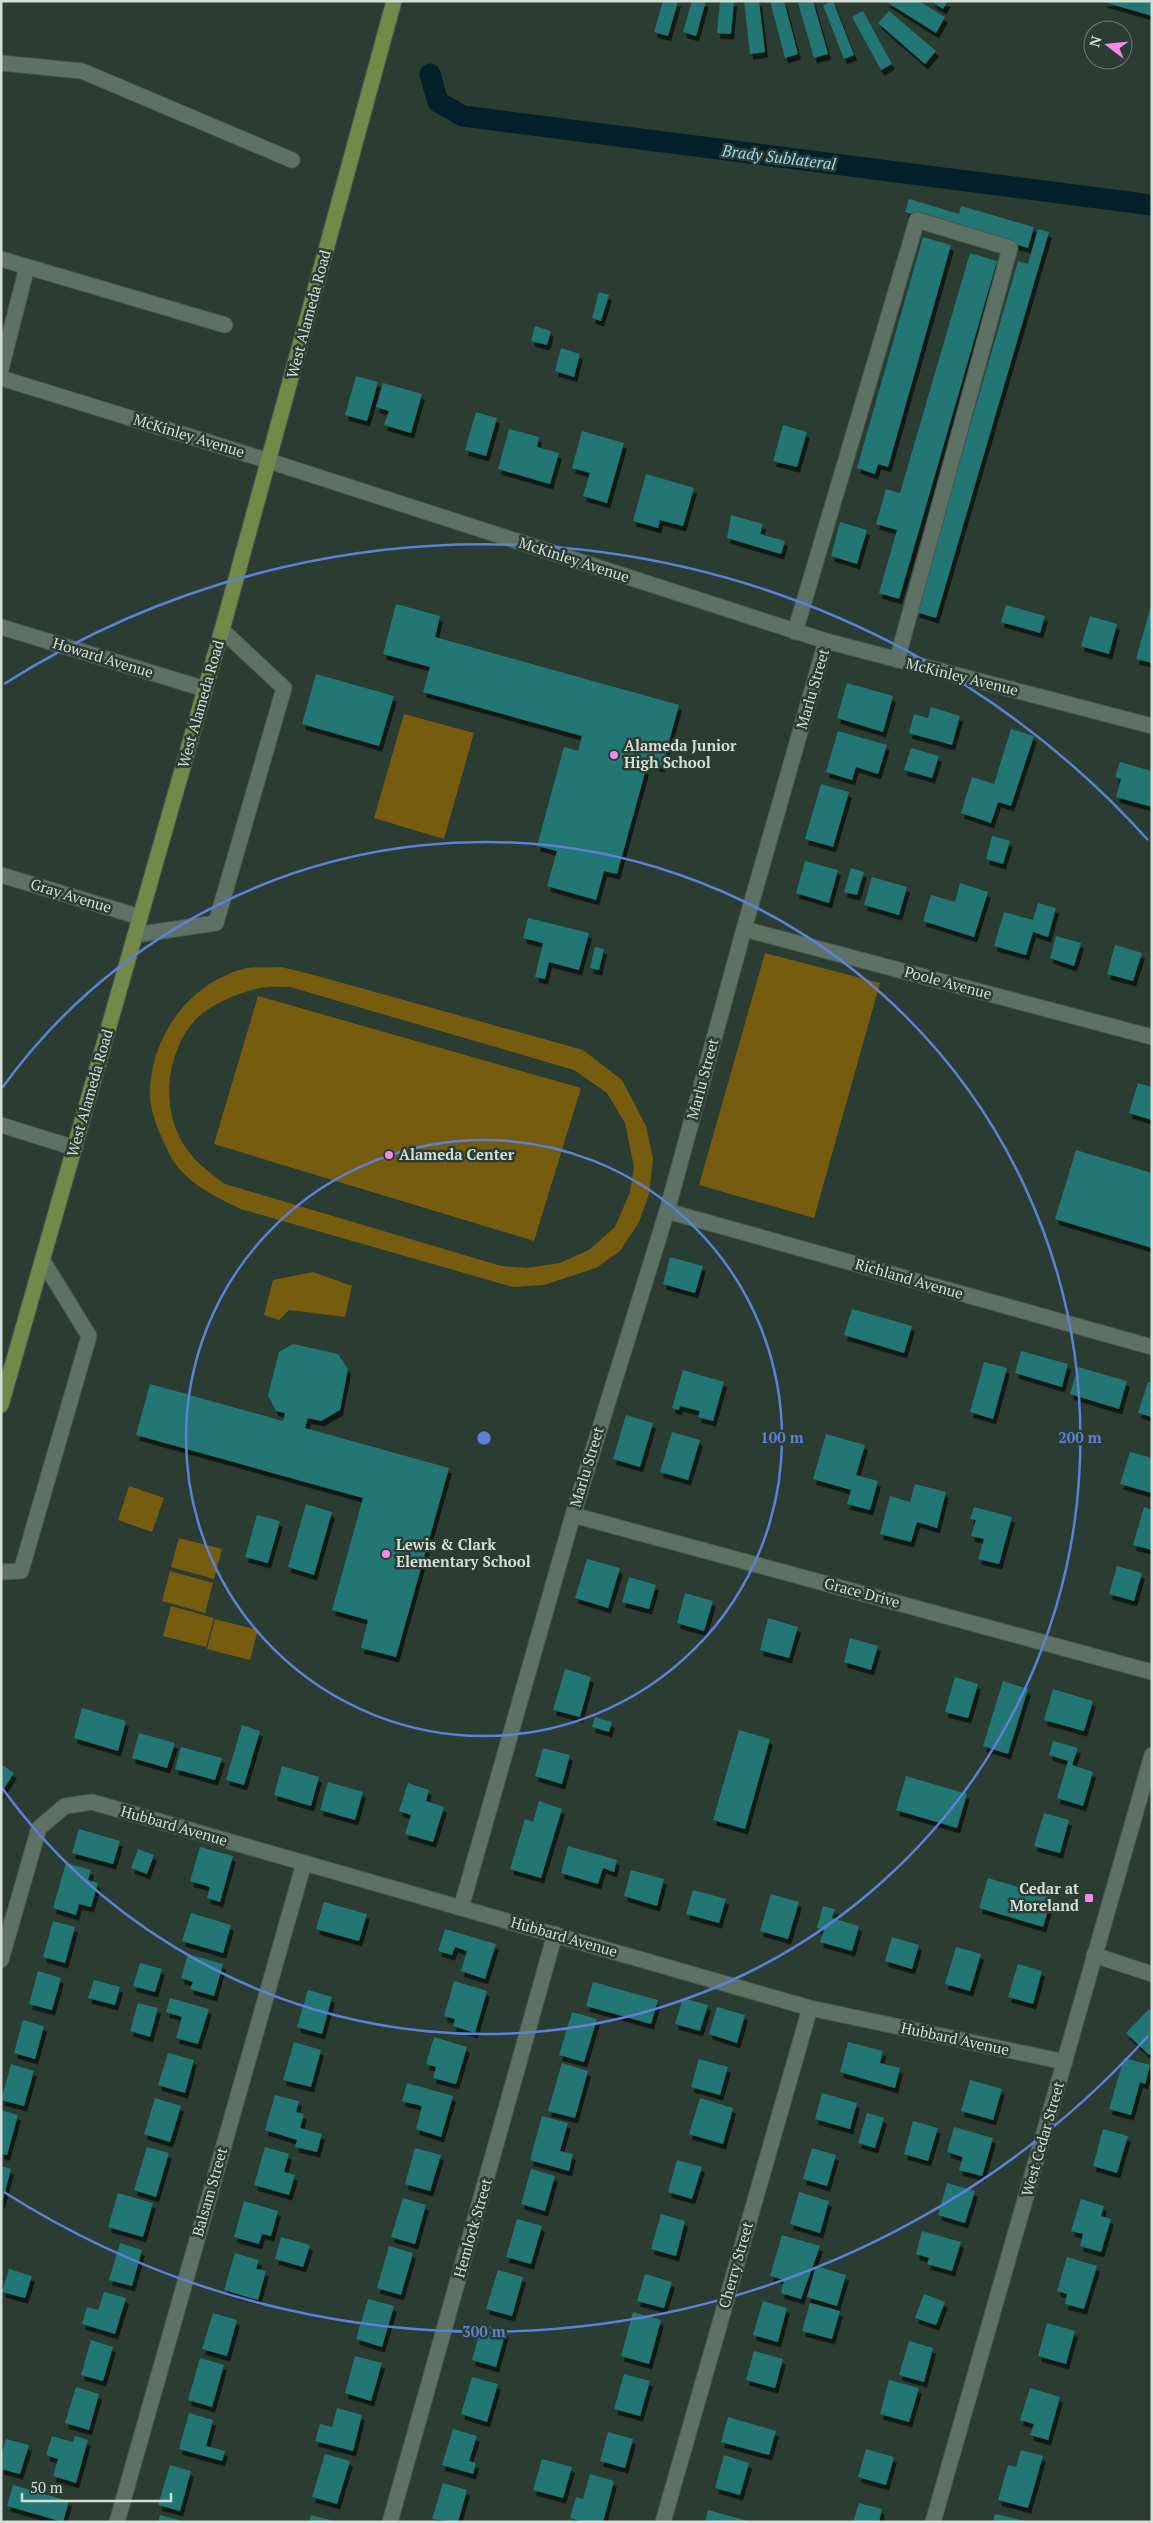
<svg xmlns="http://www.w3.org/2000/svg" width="1153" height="2523" viewBox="0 0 1153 2523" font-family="'PT Serif',serif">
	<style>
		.green { fill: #765c0e; fill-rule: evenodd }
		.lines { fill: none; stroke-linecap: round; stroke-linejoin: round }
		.canal { stroke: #04202b; stroke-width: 21 }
		.building { fill: #207673; filter: url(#shadow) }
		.minor-casing { stroke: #49574e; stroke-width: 17 }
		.major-casing { stroke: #49574e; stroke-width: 17 }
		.minor { stroke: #5e7165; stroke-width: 15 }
		.major { stroke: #72894a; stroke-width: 15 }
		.ring { fill: none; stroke: #5d80d8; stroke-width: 2.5 }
		.poi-dot { fill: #f689ed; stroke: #2b3c32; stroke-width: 2 }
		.labels { text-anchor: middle; stroke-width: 5; stroke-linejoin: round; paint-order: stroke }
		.street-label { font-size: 15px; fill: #d4ded8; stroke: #2b3c32 }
		.poi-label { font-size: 15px; font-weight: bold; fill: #d4ded8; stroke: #2b3c32; text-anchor: start }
		.water-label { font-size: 16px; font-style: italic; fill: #97d8f4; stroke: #2b3c32 }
		.centre { fill: #5d80d8; stroke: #2b3c32; stroke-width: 2.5 }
		.ring-label { font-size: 15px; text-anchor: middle; font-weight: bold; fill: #5d80d8; stroke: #2b3c32; stroke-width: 5; stroke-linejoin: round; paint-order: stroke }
	</style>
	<defs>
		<filter id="shadow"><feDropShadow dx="3" dy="5.5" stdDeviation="0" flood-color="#0009"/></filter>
	</defs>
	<rect width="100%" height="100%" fill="#2b3c32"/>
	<path class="green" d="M404 714 474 733 444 839 374 818Z
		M765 953 880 983 814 1218 699 1185Z
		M281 967 314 975 583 1050 622 1080 646 1126 653 1159 649 1194 639 1222 620 1251 596 1268 544 1285 513 1287 241 1209C216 1197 190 1185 174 1162 170 1157 168 1150 165 1145 158 1130 150 1111 150 1094 150 1038 188 984 243 969 254 966 269 968 281 967ZM290 987 574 1070 607 1093 625 1123 634 1167 630 1192 615 1227 589 1250 560 1263 527 1268 501 1266 225 1184C207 1171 190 1158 180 1138 161 1101 168 1051 195 1020 209 1005 236 994 256 989 266 986 279 987 290 987Z
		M258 996 581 1088 534 1241 214 1144Z
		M313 1272 352 1286 345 1317 289 1310 279 1320 264 1315 273 1280Z
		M129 1486 164 1498 152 1532 118 1520Z
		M179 1538 222 1549 214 1579 171 1567Z
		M170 1571 213 1583 205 1613 162 1601Z
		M171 1606 214 1618 206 1647 163 1636Z
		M215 1619 258 1630 250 1660 207 1649Z"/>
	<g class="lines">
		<path class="canal" d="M430 74 438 102 463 116 1152 205"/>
	</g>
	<path class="building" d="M663 1H678L668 36 654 32Z
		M692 1H706L696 36 683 32Z
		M720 1H734L731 34 717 33Z
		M744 1H759L765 52 750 54Z
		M770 1H784L798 54 785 58Z
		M813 1 828 54 814 58 798 3Z
		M833 1 854 55 844 59 823 5Z
		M885 1H919L945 17 936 33Z
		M931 1H948L943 9Z
		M1104 1H1152V16L1104 2Z
		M863 11 892 64 881 70 852 17Z
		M889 11 936 51 925 64 878 23Z
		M909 199 959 214 961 206 1034 227 1028 248 905 212Z
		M1038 229 1049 232 936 618 916 612 1018 261 1028 264Z
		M923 237 951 245 888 467 878 464 875 474 857 468Z
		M970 253 997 261 899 599 879 593 897 530 876 524 886 489 900 493Z
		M599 292 609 295 601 321 592 318Z
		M535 326 551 331 547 345 531 341Z
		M561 348 580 354 574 377 555 371Z
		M356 376 378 382 367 421 345 415Z
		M383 383 422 394 411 433 384 425 389 411 376 407Z
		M476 412 497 418 486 456 465 450Z
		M783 425 807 432 797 467 773 461Z
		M509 429 539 437 537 447 559 453 550 484 498 469Z
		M582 431 624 443 607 503 583 496 590 473 572 468Z
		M646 474 694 488 683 526 660 520 658 528 633 521Z
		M731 515 763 524 760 534 785 541 781 554 727 538Z
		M840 522 867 530 857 564 831 556Z
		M396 604 440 616 435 637 679 705 662 767 634 760 632 765 646 769 617 874 604 871 596 900 547 886 557 851 537 846 564 747 578 751 582 736 423 692 430 667 383 654Z
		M1006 605 1045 616 1040 633 1001 622Z
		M1151 606H1152V663L1136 659Z
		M1090 616 1117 624 1109 654 1081 646Z
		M316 674 394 696 379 746 302 724Z
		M847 683 893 696 883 732 837 718Z
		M931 707 960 716 952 745 909 733 914 714 928 718Z
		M1011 729 1034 736 1011 806 998 802 991 823 961 813 972 777 994 784Z
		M838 731 887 745 878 774 856 767 852 780 826 772Z
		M911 748 939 756 932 778 904 770Z
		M1120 762 1152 771V807L1116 797 1121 779 1115 777Z
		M821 784 849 792 833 847 805 839Z
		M992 836 1010 841 1003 864 986 859Z
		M805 861 838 870 829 903 796 893Z
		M851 868 864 872 857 895 844 892Z
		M872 877 907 887 899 915 864 905Z
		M960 883 988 892 974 937 923 921 931 895 955 902Z
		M1038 903 1056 908 1048 937 1033 932 1026 955 994 946 1004 912 1033 920Z
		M528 918 589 933 579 970 549 962 545 979 535 977 543 943 523 938Z
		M1056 936 1081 943 1074 966 1050 958Z
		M1115 945 1142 953 1133 981 1107 974Z
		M595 947 604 949 599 970 590 968Z
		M1138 1083 1152 1087V1120L1129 1113Z
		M1076 1150 1152 1173V1248L1055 1219Z
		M670 1257 703 1266 695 1293 663 1284Z
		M852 1309 912 1326 904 1353 844 1335Z
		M293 1344 338 1354 348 1369 340 1410 321 1421 308 1418 305 1428 449 1468 396 1657 361 1648 368 1620 332 1610 363 1498 136 1435 150 1384 283 1421 285 1413 276 1411 268 1395 279 1352Z
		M1021 1351 1068 1364 1062 1387 1015 1373Z
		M984 1362 1007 1368 993 1419 970 1412Z
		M1078 1367 1127 1381 1119 1409 1070 1394Z
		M683 1370 724 1382 713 1421 698 1417 700 1411 680 1406 679 1410 672 1408Z
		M1148 1382 1152 1383V1417L1138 1413Z
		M626 1415 653 1423 640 1467 613 1459Z
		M672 1432 700 1440 688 1480 660 1472Z
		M826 1434 865 1445 856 1475 878 1481 870 1510 847 1504 851 1490 813 1479Z
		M1130 1452 1152 1458V1493L1120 1484Z
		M915 1484 946 1492 937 1528 917 1522 911 1542 880 1534 890 1496 910 1502Z
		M306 1504 332 1512 314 1575 288 1567Z
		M974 1507 1012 1517 999 1564 978 1559 984 1539 971 1536 976 1520 970 1519Z
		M1144 1507 1152 1510V1550L1133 1545Z
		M257 1515 280 1521 268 1563 245 1557Z
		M587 1559 620 1568 608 1608 575 1598Z
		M1117 1566 1142 1573 1134 1601 1109 1594Z
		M629 1577 656 1585 649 1609 622 1602Z
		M685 1593 713 1601 704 1631 677 1623Z
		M768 1618 798 1627 789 1658 760 1650Z
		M850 1638 878 1646 871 1670 844 1662Z
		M565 1669 591 1677 580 1717 553 1710Z
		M955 1677 978 1684 968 1718 945 1712Z
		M1003 1681 1028 1689 1008 1754 983 1746Z
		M1053 1689 1093 1701 1084 1731 1044 1720Z
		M82 1708 126 1721 118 1751 74 1738Z
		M595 1717 612 1722 609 1732 592 1727Z
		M242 1725 260 1731 244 1785 226 1780Z
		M739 1730 770 1739 745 1829 713 1820Z
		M139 1733 175 1743 167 1768 132 1758Z
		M1053 1741 1078 1748 1072 1765 1093 1772 1083 1806 1057 1798 1068 1761 1049 1755Z
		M181 1747 222 1758 215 1780 175 1769Z
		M543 1748 570 1755 562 1784 535 1776Z
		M1 1764 14 1773 1 1793Z
		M282 1766 319 1777 311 1806 274 1795Z
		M906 1776 967 1794 957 1828 896 1810Z
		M328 1782 363 1792 355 1820 320 1810Z
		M408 1783 429 1790 426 1801 444 1807 433 1842 405 1834 411 1815 399 1811Z
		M539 1801 562 1809 541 1878 510 1869 525 1819 533 1822Z
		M1044 1813 1069 1820 1060 1853 1034 1846Z
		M79 1829 120 1841 113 1864 72 1853Z
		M568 1846 617 1860 614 1872 603 1868 598 1884 561 1873Z
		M200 1847 233 1856 220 1902 207 1898 210 1887 190 1881Z
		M138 1849 154 1855 147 1874 131 1868Z
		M66 1863 91 1870 88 1880 98 1883 91 1907 79 1904 76 1915 53 1908Z
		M631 1870 664 1879 657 1906 624 1896Z
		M988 1878 1052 1897 1043 1927 979 1908Z
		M693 1890 726 1899 719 1923 686 1914Z
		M771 1894 799 1902 788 1939 760 1931Z
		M324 1902 367 1914 359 1941 316 1929Z
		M823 1906 835 1909 832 1918 859 1926 852 1951 820 1942 824 1930 817 1928Z
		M191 1913 231 1925 223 1953 182 1941Z
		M53 1921 75 1927 65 1963 43 1957Z
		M445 1929 496 1944 485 1979 461 1971 467 1951 455 1947 452 1955 438 1951Z
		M892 1937 919 1945 912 1969 885 1961Z
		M956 1947 981 1954 970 1991 945 1984Z
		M188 1954 223 1964 214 1996 190 1989 193 1982 181 1978Z
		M140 1963 162 1969 155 1992 133 1986Z
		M1018 1964 1042 1971 1033 2004 1008 1997Z
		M38 1971 61 1978 52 2010 29 2004Z
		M94 1980 120 1987 115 2005 88 1998Z
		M454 1981 487 1991 475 2033 453 2026 455 2019 444 2016Z
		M593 1982 658 2000 651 2024 586 2006Z
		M308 1990 332 1997 322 2034 297 2027Z
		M170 1998 209 2009 198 2044 176 2038 182 2017 166 2012Z
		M683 1998 708 2005 700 2031 675 2024Z
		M138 2003 158 2008 150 2037 130 2031Z
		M717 2007 745 2015 737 2043 709 2034Z
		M1149 2009 1152 2012V2052L1149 2055 1126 2033Z
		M572 2012 597 2019 584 2062 559 2055Z
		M23 2020 44 2026 35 2059 14 2053Z
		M434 2037 467 2047 456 2084 433 2078 436 2067 426 2064Z
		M294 2042 321 2050 311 2087 283 2080Z
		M848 2042 883 2051 880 2063 900 2068 895 2088 840 2072Z
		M168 2053 194 2060 185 2093 158 2085Z
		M1124 2058 1150 2065 1145 2084 1140 2082 1131 2115 1109 2109Z
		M699 2059 728 2067 720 2095 691 2087Z
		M562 2063 588 2071 575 2118 548 2111Z
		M11 2064 34 2071 24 2106 1 2100Z
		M970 2080 1002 2089 993 2120 961 2111Z
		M407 2083 453 2096 441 2137 416 2129 422 2106 402 2101Z
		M822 2093 857 2103 850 2129 815 2119Z
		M275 2095 299 2101 296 2112 304 2114 300 2128 322 2134 317 2152 295 2147 297 2140 265 2130Z
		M155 2098 181 2106 170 2142 144 2134Z
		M700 2098 733 2108 723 2144 689 2134Z
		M1 2110 18 2115 7 2155 1 2154Z
		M867 2113 884 2118 875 2148 858 2143Z
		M542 2116 568 2123 560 2151 573 2154 569 2171 530 2160Z
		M913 2121 938 2128 928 2161 904 2154Z
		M954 2127 993 2138 982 2176 959 2170 963 2157 947 2152Z
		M1103 2129 1128 2136 1117 2173 1093 2166Z
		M147 2147 169 2153 156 2197 134 2190Z
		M265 2147 289 2154 284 2172 295 2175 289 2195 254 2185Z
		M415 2148 441 2155 430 2191 405 2184Z
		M812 2148 836 2155 827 2186 803 2179Z
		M677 2160 702 2167 692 2199 668 2192Z
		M1 2166 11 2169 2 2203H1Z
		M531 2169 555 2176 545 2211 521 2204Z
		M947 2183 975 2191 965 2223 938 2215Z
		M799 2192 829 2201 820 2233 790 2224Z
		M118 2193 153 2203 143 2237 108 2227Z
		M403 2198 426 2205 415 2244 391 2237Z
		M1081 2199 1104 2206 1101 2216 1111 2219 1101 2252 1080 2246 1083 2234 1071 2231Z
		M244 2201 278 2211 271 2236 262 2234 259 2244 234 2237Z
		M661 2214 685 2221 676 2256 651 2249Z
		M517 2219 542 2226 531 2264 506 2257Z
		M922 2231 961 2242 952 2271 927 2264 929 2258 916 2254Z
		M782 2235 820 2246 801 2299 781 2293 784 2280 770 2276Z
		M281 2237 310 2245 303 2267 275 2259Z
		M120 2243 142 2250 132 2286 109 2280Z
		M389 2246 413 2253 401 2295 377 2288Z
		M235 2253 259 2260 256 2269 266 2271 258 2300 224 2290Z
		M1067 2257 1097 2266 1084 2309 1065 2304 1067 2294 1057 2291Z
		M816 2266 846 2275 837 2306 807 2297Z
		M9 2269 32 2276 25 2298 2 2292Z
		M498 2270 523 2277 512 2316 486 2309Z
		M645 2274 672 2282 664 2308 637 2301Z
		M104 2292 126 2298 115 2334 82 2324 87 2307 98 2310Z
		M924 2294 945 2302 936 2325 915 2318Z
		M368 2299 394 2306 382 2347 356 2339Z
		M763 2301 787 2308 778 2342 753 2335Z
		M810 2303 840 2311 832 2339 802 2331Z
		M633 2312 661 2320 649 2364 621 2356Z
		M213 2313 237 2320 227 2356 202 2349Z
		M1047 2323 1075 2331 1066 2364 1038 2356Z
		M482 2324 506 2331 496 2367 472 2360Z
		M91 2340 113 2347 103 2381 81 2375Z
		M909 2341 933 2348 924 2382 899 2375Z
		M754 2351 783 2359 775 2388 746 2380Z
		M355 2356 382 2363 371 2401 345 2393Z
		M200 2358 224 2365 212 2407 188 2400Z
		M624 2374 650 2381 640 2416 614 2409Z
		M472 2377 498 2384 487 2422 461 2414Z
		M889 2380 919 2388 909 2422 880 2414Z
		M76 2387 99 2394 89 2430 65 2423Z
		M1030 2388 1060 2397 1048 2440 1030 2435 1034 2424 1020 2420Z
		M337 2408 362 2415 353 2451 315 2441 320 2424 332 2427Z
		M189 2413 213 2420 206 2446 225 2451 222 2461 179 2449Z
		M728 2417 776 2431 769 2455 721 2442Z
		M453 2429 477 2436 469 2461 476 2463 473 2474 442 2465Z
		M608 2432 633 2439 625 2468 600 2461Z
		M52 2436 73 2442 75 2436 88 2440 76 2483 53 2476 58 2459 46 2455Z
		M6 2439 29 2445 20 2474 1 2469V2456Z
		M866 2449 894 2457 886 2485 858 2477Z
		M1021 2450 1043 2456 1028 2508 998 2500 1008 2465 1016 2467Z
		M325 2454 350 2461 337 2504 312 2497Z
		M724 2455 749 2463 740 2495 715 2488Z
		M542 2459 572 2467 563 2498 533 2490Z
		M170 2465 191 2471 180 2511 158 2505Z
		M590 2474 614 2481 603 2522H584L570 2518 576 2497 583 2499Z
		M443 2483 467 2490 458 2522 432 2519Z
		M13 2485 69 2501 63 2522 7 2506Z
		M859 2503 882 2509 879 2522H853Z
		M708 2510 748 2521V2522H705Z
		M995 2514 1025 2521V2522H993Z
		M160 2515 182 2521V2522H158Z
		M311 2515 334 2521V2522H309Z"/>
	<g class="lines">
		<g class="minor-casing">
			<path id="minor" d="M1 63 82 71 292 160
				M1 259 225 325
				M1 369 27 267
				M1 378 269 461 826 641 1152 726
				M1 627 205 689
				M795 632 917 220 1010 248 897 660
				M1 875 140 917
				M744 929 1152 1037
				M135 935 216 923 284 688 222 630
				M1 1125 75 1148
				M667 1211 1152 1347
				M573 1515 1152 1672
				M1 1572 21 1571 89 1336 43 1261
				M461 1908 573 1515 667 1211 744 929 826 641
				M1094 1955 1152 1974
				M1 1960 39 1828 65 1806 92 1802 810 2008 1065 2062
				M117 2522 304 1863
				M390 2522 555 1934
				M663 2522 810 2008
				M933 2522 1152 1755"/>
		</g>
		<g class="major-casing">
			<path id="major" d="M1 1405 222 630 394 1"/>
		</g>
		<use href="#minor" class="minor"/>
		<use href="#major" class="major"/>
	</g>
	<g class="ring">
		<circle cx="484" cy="1438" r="298"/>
		<path d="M2 1088A596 596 0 1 1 2 1788"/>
		<path d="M1148 2036A894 894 0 0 1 4 2192M4 684A894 894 0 0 1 1148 840"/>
	</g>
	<g class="poi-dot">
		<circle cx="614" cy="755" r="5"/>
		<circle cx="389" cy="1155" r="5"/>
		<circle cx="386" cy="1554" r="5"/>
		<rect x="1084" y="1893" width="10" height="10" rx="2.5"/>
	</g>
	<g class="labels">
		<g class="street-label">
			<text transform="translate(309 314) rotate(-75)" y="5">West Alameda Road</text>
			<text transform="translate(189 436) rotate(17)" y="5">McKinley Avenue</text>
			<text transform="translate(574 560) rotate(18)" y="5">McKinley Avenue</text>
			<text transform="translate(103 658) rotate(17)" y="5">Howard Avenue</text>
			<text transform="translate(962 677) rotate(14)" y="5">McKinley Avenue</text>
			<text transform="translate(813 689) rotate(-74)" y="5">Marlu Street</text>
			<text transform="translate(201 704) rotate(-74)" y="5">West Alameda Road</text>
			<text transform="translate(71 896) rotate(17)" y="5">Gray Avenue</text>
			<text transform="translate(948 983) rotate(15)" y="5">Poole Avenue</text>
			<text transform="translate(703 1079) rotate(-75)" y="5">Marlu Street</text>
			<text transform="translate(90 1093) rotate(-74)" y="5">West Alameda Road</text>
			<text transform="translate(909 1279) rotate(16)" y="5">Richland Avenue</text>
			<text transform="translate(587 1467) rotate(-73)" y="5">Marlu Street</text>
			<text transform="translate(862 1593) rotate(15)" y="5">Grace Drive</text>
			<text transform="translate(174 1826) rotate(16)" y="5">Hubbard Avenue</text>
			<text transform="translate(564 1937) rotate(16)" y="5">Hubbard Avenue</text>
			<text transform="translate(955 2039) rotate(12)" y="5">Hubbard Avenue</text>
			<text transform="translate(1043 2139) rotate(-74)" y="5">West Cedar Street</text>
			<text transform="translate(210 2192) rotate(-74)" y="5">Balsam Street</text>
			<text transform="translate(473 2228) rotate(-74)" y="5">Hemlock Street</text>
			<text transform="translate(736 2265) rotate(-74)" y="5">Cherry Street</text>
		</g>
		<g class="poi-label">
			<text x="624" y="751">Alameda Junior<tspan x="624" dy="17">High School</tspan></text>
			<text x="399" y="1160">Alameda Center</text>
			<text x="396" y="1550">Lewis &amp; Clark<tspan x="396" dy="17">Elementary School</tspan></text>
			<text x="1079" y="1894" text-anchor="end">Cedar at<tspan x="1079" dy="17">Moreland</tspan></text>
		</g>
		<g class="water-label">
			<text transform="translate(779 157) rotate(7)" y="6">Brady Sublateral</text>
		</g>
	</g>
	<circle cx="484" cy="1438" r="8" class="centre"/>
	<g class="ring-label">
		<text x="782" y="1443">100 m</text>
		<text x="1080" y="1443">200 m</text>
		<text x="484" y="2337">300 m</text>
	</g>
	<rect width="1153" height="2523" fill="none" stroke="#d4ded8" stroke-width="5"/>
	<g transform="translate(1108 45) rotate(286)"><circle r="24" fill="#2b3c32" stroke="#6f7d74"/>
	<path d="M0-4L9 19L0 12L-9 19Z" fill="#f689ed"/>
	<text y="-8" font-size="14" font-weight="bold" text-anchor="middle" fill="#d4ded8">N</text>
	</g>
	<path d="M22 2493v8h149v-8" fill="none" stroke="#d4ded8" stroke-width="2.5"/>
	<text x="30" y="2493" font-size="15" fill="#d4ded8" stroke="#2b3c32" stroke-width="4" paint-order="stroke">50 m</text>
</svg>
